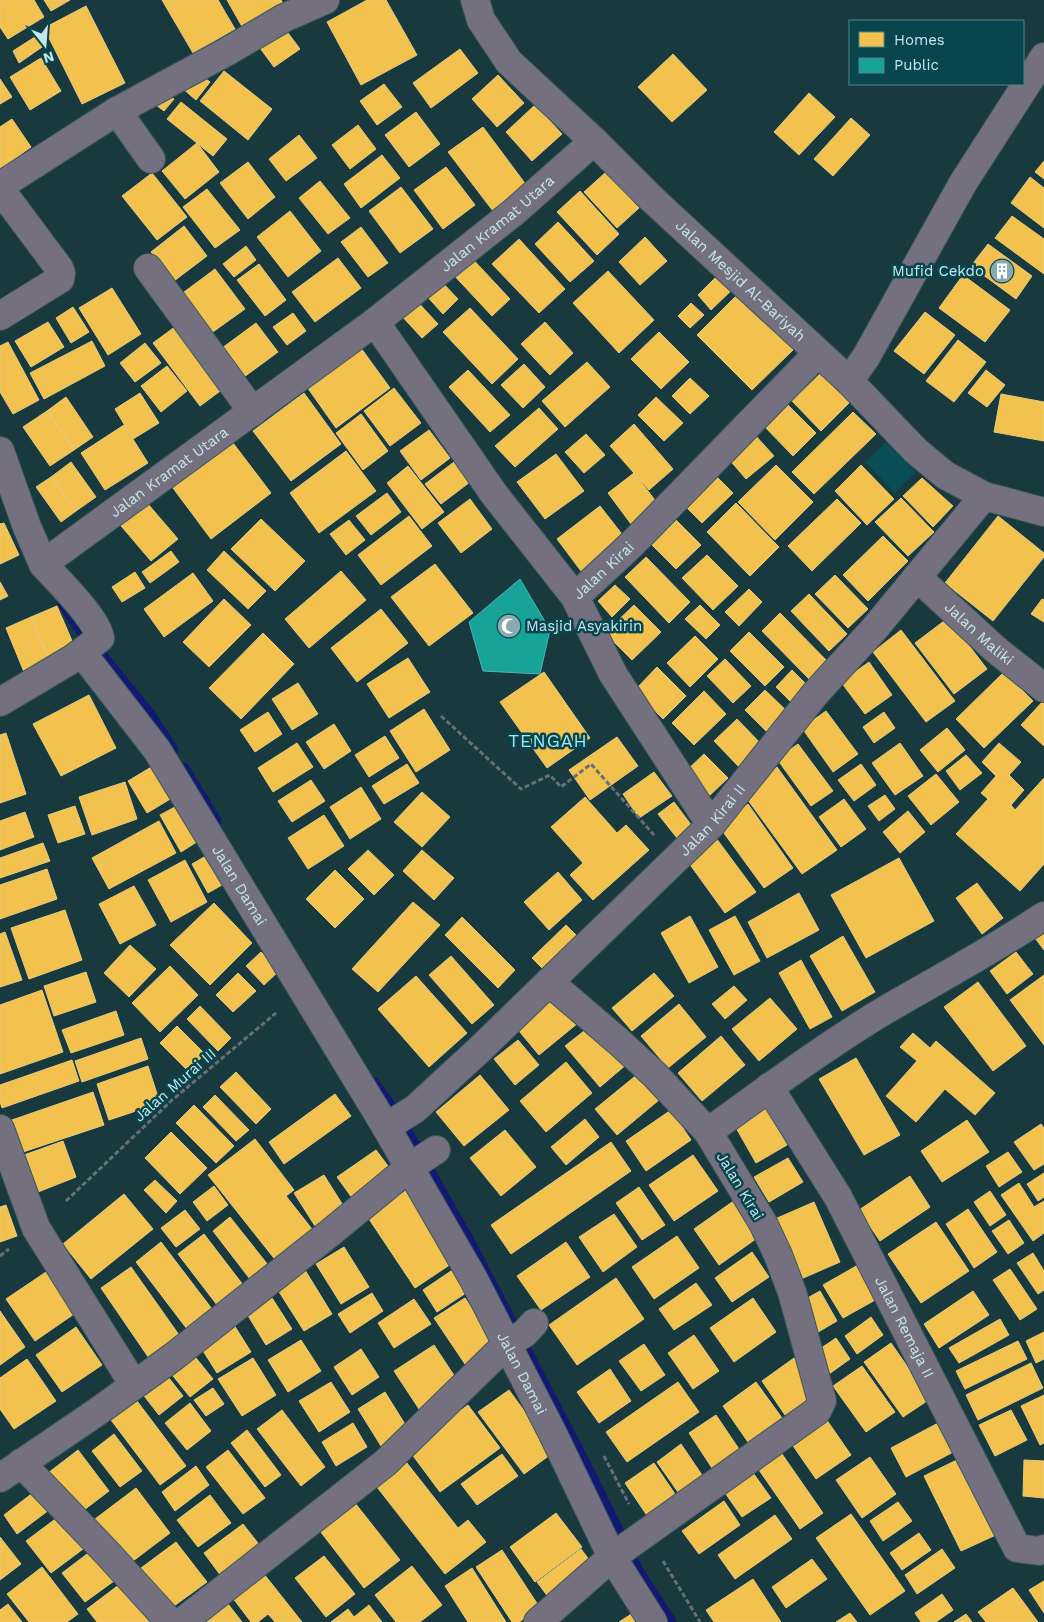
<svg xmlns="http://www.w3.org/2000/svg" width="1044" height="1622" viewBox="0 0 1044 1622" font-family="'Work Sans',sans-serif">
	<style>
		.built { fill: #094d56 }
		.homes { fill: #f2c14e; stroke: #e4cc7e }
		.public { fill: #17a398; stroke: #4bb7b2 }
		.lines { fill: none; stroke-linecap: round; stroke-linejoin: round }
		.stream { stroke: #111972; stroke-width: 11 }
		.minor-casing { stroke: #3a565a; stroke-width: 30 }
		.path { stroke: #696f79; stroke-width: 3; stroke-dasharray: 5 2.5; stroke-linecap: butt }
		.minor { stroke: #75707f; stroke-width: 28 }
		.labels { text-anchor: middle; stroke-width: 5; stroke-linejoin: round; paint-order: stroke }
		.street-label { font-size: 15px; fill: #c5e7ed; stroke: #09454d }
		.poi-label { font-size: 15px; fill: #c5e7ed; stroke: #09454d; text-anchor: end }
		.quarter-label { font-size: 18px; letter-spacing: 1px; fill: #a1e8f4; stroke: #09454d }
	</style>
	<rect width="100%" height="100%" fill="#18393e"/>
	<path class="built" d="M886 442 916 472 895 493 865 462Z"/>
	<path class="homes" d="M0 0H34L44 17 8 39 0 27Z
		M44 0H70L51 11Z
		M162 0H218L235 29 193 53Z
		M227 0H281L285 6 244 30Z
		M367 0H386L417 55 361 85 327 22Z
		M86 6 125 83 82 104 44 28Z
		M285 29 300 49 274 67 260 48Z
		M38 35 45 45 19 63 13 51Z
		M460 49 478 73 431 108 413 83Z
		M673 54 707 90 672 122 638 87Z
		M41 58 61 91 30 110 10 77Z
		M196 71 210 82 196 100 182 88Z
		M224 71 272 109 248 140 200 101Z
		M498 75 524 103 497 127 472 99Z
		M0 79 12 97 0 104Z
		M384 84 402 107 377 125 360 101Z
		M162 90 174 99 164 111 152 102Z
		M809 93 835 117 799 155 774 132Z
		M181 102 227 139 213 156 167 119Z
		M535 105 562 134 532 161 506 132Z
		M416 112 440 144 409 167 385 135Z
		M851 118 870 135 833 176 814 159Z
		M12 119 31 147 0 169V127Z
		M358 125 376 149 350 169 332 145Z
		M483 127 527 186 493 211 448 152Z
		M299 135 317 158 286 181 269 159Z
		M197 143 219 172 185 199 162 171Z
		M382 155 400 178 361 208 344 184Z
		M1044 161V179L1035 172Z
		M248 162 275 197 248 219 220 183Z
		M446 167 475 205 443 229 414 190Z
		M606 172 639 208 617 228 584 192Z
		M152 173 187 217 157 240 122 196Z
		M1030 177 1044 188V228L1011 203Z
		M320 181 350 218 328 234 299 198Z
		M401 187 433 229 400 253 369 211Z
		M207 189 240 230 215 248 183 207Z
		M580 191 619 234 597 255 557 212Z
		M290 211 321 251 288 277 257 237Z
		M1012 216 1044 239V274L995 238Z
		M558 222 594 261 570 282 535 244Z
		M184 226 207 256 174 281 151 252Z
		M361 227 388 263 368 277 341 242Z
		M645 237 667 261 640 285 619 262Z
		M519 239 565 289 539 313 492 264Z
		M988 244 1032 276 1016 299 971 266Z
		M246 246 256 260 234 277 223 264Z
		M467 253 510 299 492 316 449 270Z
		M338 258 361 288 315 322 292 292Z
		M259 264 286 300 265 316 237 280Z
		M215 269 245 309 210 334 180 295Z
		M608 271 654 320 619 353 573 303Z
		M721 272 735 287 711 310 698 295Z
		M963 275 1010 310 985 342 939 308Z
		M439 279 458 299 443 314 424 293Z
		M112 288 141 334 108 355 79 308Z
		M738 294 793 350 752 390 697 335Z
		M415 299 438 324 422 338 399 313Z
		M691 303 704 315 690 328 678 316Z
		M73 307 89 332 71 343 56 318Z
		M470 308 518 359 492 384 443 332Z
		M925 312 955 335 924 374 894 351Z
		M293 313 306 331 287 345 273 327Z
		M48 322 64 347 31 367 15 341Z
		M545 322 573 353 550 375 521 344Z
		M180 323 227 386 200 406 153 343Z
		M256 323 278 352 244 377 222 348Z
		M659 332 689 362 661 389 631 359Z
		M958 340 986 362 954 402 926 381Z
		M92 341 105 366 44 399 30 373Z
		M8 342 39 400 13 414 0 392V346Z
		M145 343 161 363 135 382 120 363Z
		M361 348 390 388 336 428 307 387Z
		M587 362 610 387 565 427 542 401Z
		M524 364 545 387 523 408 501 385Z
		M167 366 187 391 161 412 141 386Z
		M468 370 510 415 490 432 449 387Z
		M986 370 1005 385 987 407 968 393Z
		M823 371 851 401 821 431 792 401Z
		M690 378 709 396 690 414 672 396Z
		M394 388 421 423 390 446 364 411Z
		M140 393 159 423 133 439 115 409Z
		M304 393 341 444 291 481 253 431Z
		M1001 394 1044 402V441L994 432Z
		M66 397 93 437 74 450 47 411Z
		M656 397 683 423 664 441 638 415Z
		M787 404 816 433 793 456 764 426Z
		M539 408 558 429 515 467 495 446Z
		M47 411 74 450 50 466 23 427Z
		M853 412 876 434 814 494 792 472Z
		M361 414 388 451 363 470 336 433Z
		M634 424 673 469 649 490 610 446Z
		M124 425 148 463 105 490 81 453Z
		M429 430 450 458 421 480 400 451Z
		M586 434 605 455 584 473 565 452Z
		M755 435 774 456 746 479 728 458Z
		M230 439 271 493 211 539 170 484Z
		M346 451 376 491 319 533 290 493Z
		M556 454 584 491 545 519 517 482Z
		M71 462 96 497 76 511 51 477Z
		M454 462 470 482 441 504 425 484Z
		M776 465 813 502 775 540 738 502Z
		M861 465 894 499 867 525 835 491Z
		M408 466 444 512 422 529 387 483Z
		M634 473 658 504 631 524 608 493Z
		M715 475 733 493 702 523 684 505Z
		M51 477 76 511 61 522 36 487Z
		M922 478 953 506 933 527 903 496Z
		M387 493 401 512 371 535 356 516Z
		M142 497 178 539 151 561 116 520Z
		M901 498 934 532 908 556 875 522Z
		M470 499 492 529 461 553 438 523Z
		M837 499 861 523 812 571 788 546Z
		M736 503 779 547 750 576 707 532Z
		M600 506 625 538 581 571 557 539Z
		M409 516 432 546 381 585 358 555Z
		M998 516 1044 553V557L993 621 945 583Z
		M674 518 701 545 676 569 649 542Z
		M261 519 305 561 275 591 231 549Z
		M349 520 365 540 346 555 330 534Z
		M4 523 19 555 0 564V524Z
		M883 536 908 561 868 601 843 575Z
		M171 551 179 562 150 583 142 572Z
		M224 551 266 591 248 609 207 570Z
		M707 555 738 586 713 610 682 578Z
		M646 557 690 602 669 623 625 577Z
		M435 564 473 613 429 646 391 597Z
		M341 571 366 600 309 648 285 619Z
		M135 572 145 588 122 602 112 587Z
		M193 573 213 601 164 637 144 609Z
		M835 575 868 609 848 628 815 594Z
		M0 582 8 596 0 600Z
		M615 585 630 599 612 617 598 601Z
		M749 589 762 602 739 626 725 612Z
		M809 594 847 634 829 651 791 611Z
		M224 599 251 625 209 667 183 642Z
		M1042 599 1044 600V622L1031 614Z
		M634 605 661 632 632 660 605 633Z
		M700 605 720 625 706 639 685 619Z
		M57 606 76 650 50 661 31 617Z
		M381 609 408 643 357 682 331 648Z
		M780 613 830 664 812 682 762 631Z
		M31 617 50 661 24 672 6 628Z
		M948 618 987 669 954 694 915 643Z
		M901 630 955 701 926 722 873 652Z
		M749 632 784 667 765 686 730 651Z
		M263 633 294 664 241 719 209 688Z
		M695 636 718 659 690 687 667 663Z
		M408 658 430 692 389 718 367 684Z
		M725 659 751 686 733 703 707 676Z
		M869 662 892 695 865 714 841 682Z
		M657 667 686 696 663 719 635 690Z
		M792 670 813 691 796 707 776 687Z
		M544 672 590 738 547 768 500 702Z
		M1004 672 1033 701 984 748 956 719Z
		M298 683 318 714 292 730 272 699Z
		M765 690 792 716 771 736 745 710Z
		M704 691 726 714 694 745 672 723Z
		M89 695 116 748 61 776 33 724Z
		M1044 700V746L1021 725Z
		M424 709 450 750 416 772 390 731Z
		M826 711 858 754 833 772 802 728Z
		M268 712 282 734 255 752 240 730Z
		M884 712 895 728 874 743 863 727Z
		M737 719 764 747 741 769 714 741Z
		M334 724 351 751 324 769 306 742Z
		M947 728 965 750 938 772 920 750Z
		M6 733 26 794 0 803V735Z
		M385 736 399 758 369 777 355 755Z
		M617 737 638 766 590 800 569 770Z
		M297 743 313 767 273 792 258 768Z
		M900 743 923 776 895 795 872 763Z
		M999 743 1021 762 1009 775 1024 790 1011 805 1015 810 1044 778V864L1020 891 956 834 988 799 981 793 996 776 982 762Z
		M798 744 833 791 811 806 777 759Z
		M704 754 728 778 708 797 684 773Z
		M966 755 982 773 960 790 946 771Z
		M163 760 182 792 147 813 128 781Z
		M407 764 419 783 384 804 372 786Z
		M861 764 876 785 854 801 838 780Z
		M777 767 837 850 802 874 742 792Z
		M654 772 672 796 639 818 623 794Z
		M936 774 959 802 931 825 908 796Z
		M311 780 325 801 292 822 278 801Z
		M125 782 137 819 92 835 79 797Z
		M361 787 381 819 350 839 330 807Z
		M422 792 450 817 422 847 394 822Z
		M885 795 895 809 879 821 868 806Z
		M585 797 617 833 626 825 649 850 593 900 570 875 583 863 551 827Z
		M844 799 866 829 841 847 819 817Z
		M186 801 206 836 181 852 160 815Z
		M674 802 692 826 677 838 658 814Z
		M748 804 793 868 764 888 718 825Z
		M75 806 85 834 58 843 48 815Z
		M908 811 925 832 900 853 883 832Z
		M25 812 34 837 0 850V821Z
		M324 815 344 846 308 869 288 838Z
		M159 821 176 853 109 889 92 858Z
		M716 838 756 892 725 913 686 859Z
		M43 843 50 861 0 878V858Z
		M218 849 234 878 208 893 192 864Z
		M368 850 394 875 374 895 348 869Z
		M422 850 454 878 434 900 403 871Z
		M899 858 934 921 866 958 831 895Z
		M185 860 207 902 171 922 148 880Z
		M47 869 57 899 0 919V885Z
		M335 870 364 899 335 928 306 899Z
		M558 872 582 900 549 930 524 902Z
		M977 883 1003 918 982 934 956 898Z
		M134 886 156 925 120 944 99 904Z
		M799 893 819 930 767 958 748 922Z
		M413 902 440 925 378 992 352 969Z
		M214 903 252 943 210 985 170 945Z
		M65 910 82 960 29 979 11 928Z
		M690 916 718 967 689 983 661 933Z
		M735 916 760 961 734 975 709 930Z
		M462 917 515 970 498 988 445 935Z
		M566 925 580 939 546 972 532 958Z
		M1044 931V950L1035 938Z
		M5 932 22 980 0 987V934Z
		M843 936 875 992 842 1011 810 956Z
		M130 945 156 969 129 997 104 973Z
		M261 952 279 971 264 985 246 966Z
		M1016 952 1033 974 1007 994 990 971Z
		M451 956 494 1005 472 1024 429 975Z
		M801 960 832 1017 810 1029 779 973Z
		M170 966 198 995 160 1032 132 1003Z
		M86 972 96 1002 54 1016 44 986Z
		M238 973 256 991 233 1012 216 995Z
		M654 973 674 996 632 1031 612 1008Z
		M1044 975V1045L1010 1000Z
		M416 976 467 1033 429 1067 378 1009Z
		M978 982 1026 1046 993 1071 944 1007Z
		M734 986 747 1000 725 1019 712 1004Z
		M42 990 63 1052 0 1074V1005Z
		M553 993 578 1023 539 1055 514 1025Z
		M770 998 797 1029 759 1061 732 1029Z
		M679 1004 706 1037 668 1068 641 1036Z
		M200 1006 231 1038 218 1051 187 1019Z
		M116 1011 124 1035 71 1053 62 1030Z
		M593 1024 627 1064 600 1087 565 1046Z
		M177 1026 205 1054 188 1071 160 1043Z
		M913 1033 930 1048 936 1041 995 1093 975 1115 945 1089 916 1122 886 1096 917 1061 900 1047Z
		M721 1036 745 1065 702 1101 678 1073Z
		M141 1038 148 1059 82 1082 75 1061Z
		M518 1040 539 1065 515 1085 494 1059Z
		M856 1058 900 1135 864 1155 819 1079Z
		M72 1060 79 1081 2 1108 0 1102V1085Z
		M566 1062 592 1093 546 1132 520 1101Z
		M148 1066 160 1103 109 1120 97 1084Z
		M644 1069 665 1095 617 1135 595 1109Z
		M236 1072 271 1109 256 1124 220 1087Z
		M480 1075 509 1110 464 1146 436 1112Z
		M93 1092 104 1125 20 1153 9 1121Z
		M335 1094 351 1116 284 1164 269 1142Z
		M215 1095 249 1130 236 1141 203 1107Z
		M194 1105 234 1146 216 1163 176 1123Z
		M766 1108 787 1145 756 1163 735 1126Z
		M671 1110 691 1140 646 1171 626 1141Z
		M585 1119 599 1137 566 1165 551 1147Z
		M967 1120 989 1152 942 1182 921 1151Z
		M1041 1124 1044 1128V1164L1034 1170 1014 1142Z
		M505 1130 536 1167 501 1196 470 1158Z
		M171 1132 207 1168 180 1194 145 1158Z
		M255 1139 294 1190 286 1196 319 1238 281 1267 208 1175Z
		M63 1141 76 1177 38 1192 24 1155Z
		M611 1142 631 1171 511 1254 491 1225Z
		M376 1150 394 1174 355 1202 337 1177Z
		M1008 1152 1022 1172 999 1187 986 1166Z
		M693 1155 718 1191 674 1221 649 1185Z
		M788 1158 803 1182 769 1202 754 1177Z
		M1044 1173V1197L1038 1201 1027 1184Z
		M324 1175 346 1210 317 1229 294 1193Z
		M910 1176 930 1207 880 1241 859 1210Z
		M155 1180 177 1201 166 1213 144 1190Z
		M1019 1183 1034 1207 1044 1201V1233L1033 1241 1001 1195Z
		M214 1186 228 1205 207 1221 193 1202Z
		M639 1187 665 1225 642 1240 616 1203Z
		M407 1190 454 1262 415 1288 367 1216Z
		M990 1191 1006 1215 990 1226 974 1202Z
		M124 1194 153 1229 91 1279 63 1244Z
		M735 1200 760 1236 719 1265 694 1229Z
		M814 1202 840 1262 801 1279 775 1219Z
		M6 1205 17 1236 0 1242V1207Z
		M968 1209 997 1252 974 1268 946 1224Z
		M185 1210 200 1229 176 1247 161 1228Z
		M614 1214 637 1247 603 1272 579 1237Z
		M230 1217 272 1270 253 1283 213 1231Z
		M1009 1220 1024 1243 1008 1254 992 1231Z
		M936 1222 969 1271 921 1303 888 1254Z
		M204 1234 250 1294 224 1314 178 1254Z
		M677 1236 699 1268 654 1299 632 1267Z
		M161 1242 212 1309 187 1329 136 1262Z
		M566 1242 590 1277 541 1310 517 1276Z
		M344 1247 369 1287 341 1304 316 1264Z
		M752 1252 769 1277 732 1302 715 1278Z
		M1033 1253 1044 1271V1290L1038 1294 1017 1263Z
		M858 1265 877 1299 843 1318 823 1285Z
		M131 1267 184 1342 153 1364 101 1288Z
		M454 1269 469 1291 437 1312 423 1290Z
		M1010 1269 1037 1309 1020 1320 993 1280Z
		M305 1270 332 1314 304 1331 276 1287Z
		M46 1272 74 1314 35 1341 6 1299Z
		M616 1278 644 1319 577 1365 549 1325Z
		M696 1283 712 1305 674 1330 659 1309Z
		M820 1291 837 1321 813 1335 795 1305Z
		M973 1291 989 1315 939 1348 924 1324Z
		M372 1293 383 1311 350 1333 338 1314Z
		M272 1298 292 1329 266 1345 247 1314Z
		M465 1298 497 1347 467 1367 434 1318Z
		M753 1298 776 1332 734 1362 710 1328Z
		M414 1299 431 1324 394 1348 378 1323Z
		M0 1311 25 1347 0 1365Z
		M871 1317 883 1335 857 1354 845 1336Z
		M1000 1319 1009 1335 959 1363 949 1348Z
		M234 1325 251 1352 217 1373 200 1346Z
		M76 1327 102 1365 62 1392 36 1355Z
		M1044 1332V1359L1036 1363 1026 1341Z
		M694 1335 719 1371 693 1389 668 1353Z
		M836 1338 850 1359 829 1374 814 1353Z
		M301 1340 321 1371 288 1392 268 1360Z
		M1018 1341 1027 1359 965 1389 956 1371Z
		M891 1343 930 1399 903 1417 864 1362Z
		M644 1344 665 1375 641 1391 619 1361Z
		M434 1345 461 1386 421 1412 394 1371Z
		M361 1349 379 1377 352 1395 334 1367Z
		M192 1353 213 1379 190 1397 169 1371Z
		M253 1358 276 1395 242 1416 218 1379Z
		M794 1358 818 1392 785 1415 762 1381Z
		M27 1359 56 1401 14 1429 0 1409V1378Z
		M1031 1363 1043 1388 978 1420 966 1395Z
		M862 1366 895 1412 866 1432 833 1386Z
		M610 1369 631 1401 599 1423 577 1392Z
		M165 1373 183 1396 159 1415 141 1392Z
		M331 1382 350 1412 319 1432 299 1401Z
		M678 1382 699 1412 627 1462 606 1432Z
		M756 1382 782 1418 748 1442 723 1406Z
		M213 1388 224 1404 206 1416 194 1400Z
		M509 1390 554 1452 524 1474 478 1412Z
		M385 1392 408 1429 381 1446 358 1409Z
		M1044 1395V1443L1040 1445 1021 1406Z
		M134 1397 186 1466 160 1485 108 1416Z
		M190 1403 211 1431 187 1450 165 1423Z
		M468 1405 500 1448 440 1492 408 1449Z
		M282 1410 325 1467 301 1486 257 1429Z
		M1011 1410 1027 1440 995 1456 979 1425Z
		M716 1415 741 1452 714 1471 689 1433Z
		M824 1416 851 1455 816 1479 789 1440Z
		M944 1420 959 1449 906 1477 891 1448Z
		M353 1423 367 1447 336 1466 322 1442Z
		M247 1430 281 1475 265 1487 231 1443Z
		M114 1434 142 1471 120 1487 92 1451Z
		M681 1444 704 1478 680 1495 657 1462Z
		M78 1450 109 1491 80 1513 48 1473Z
		M228 1450 265 1498 243 1514 206 1467Z
		M502 1454 518 1476 477 1505 461 1484Z
		M782 1454 823 1513 800 1529 759 1470Z
		M870 1457 896 1494 862 1518 836 1480Z
		M403 1458 458 1528 468 1520 486 1542 445 1574 373 1482Z
		M961 1458 998 1534 961 1551 924 1476Z
		M1024 1460 1044 1461V1498L1023 1496Z
		M654 1463 677 1497 648 1517 625 1483Z
		M196 1466 209 1485 175 1511 162 1492Z
		M751 1470 771 1498 742 1517 723 1490Z
		M136 1488 170 1533 129 1564 95 1519Z
		M34 1492 49 1510 17 1534 4 1515Z
		M210 1495 231 1523 198 1547 177 1520Z
		M724 1501 740 1525 699 1554 682 1531Z
		M898 1502 912 1521 883 1541 870 1521Z
		M355 1503 400 1560 364 1588 320 1531Z
		M556 1513 582 1547 535 1582 510 1547Z
		M62 1514 87 1546 51 1573 26 1541Z
		M851 1514 905 1591 870 1615 816 1538Z
		M775 1515 792 1539 735 1579 718 1555Z
		M243 1524 261 1547 221 1576 204 1553Z
		M919 1533 931 1550 902 1570 890 1553Z
		M0 1537 21 1564 0 1580Z
		M176 1542 207 1582 167 1611 137 1571Z
		M581 1549 593 1565 549 1598 537 1582Z
		M942 1549 955 1568 917 1594 905 1575Z
		M502 1550 540 1608 519 1622H512L476 1567Z
		M91 1551 114 1581 85 1602 62 1573Z
		M324 1556 355 1594 326 1617 295 1578Z
		M812 1559 827 1579 786 1608 772 1587Z
		M412 1566 442 1605 420 1622H396L375 1595Z
		M42 1567 78 1614 67 1622H29L7 1594Z
		M472 1568 506 1622H468L445 1586Z
		M260 1569 302 1622H275L268 1614 258 1622H251L229 1593Z
		M753 1579 781 1622H714L706 1610Z
		M124 1581 155 1622H97L87 1609Z
		M1044 1581V1613L1029 1590Z
		M1013 1588 1038 1622H986L978 1612Z
		M942 1594 953 1610 936 1622H921L915 1613Z
		M225 1600 242 1622H199Z
		M8 1604 22 1622H0V1610Z
		M369 1605 382 1622H331L348 1609 354 1617Z
		M636 1611 644 1622H619Z
		M850 1613 857 1622H836Z
		M966 1614 972 1622H954Z"/>
	<path class="public" d="M520 579 550 630 540 674 483 671 469 622Z"/>
	<g class="lines">
		<path class="stream" d="M63 603 77 625 149 713 173 750
			M184 768 216 821
			M374 1083 400 1119 468 1239 585 1463 637 1569 671 1622"/>
		<g class="minor-casing">
			<g id="minor">
				<path id="s1" d="M475 0 481 20 509 62 594 141 653 200 849 381 916 451 945 475 984 496 1044 512"/>
				<path d="M151 159 117 111 228 51 284 18 325 0"/>
				<path d="M0 186 117 111"/>
				<path d="M0 189 59 268 61 273 60 279 0 316"/>
				<path d="M148 268 253 412"/>
				<path d="M375 322 494 494 575 597 613 674 711 825"/>
				<path d="M849 381 866 357 963 183 1044 57"/>
				<path d="M0 451 27 527 43 564"/>
				<path id="s2" d="M917 577 995 649 1044 688"/>
				<path id="s3" d="M575 597 630 546 818 353"/>
				<path id="s4" d="M82 653 157 750 386 1127 473 1278 553 1434 612 1557 653 1622"/>
				<path id="s5" d="M0 702 74 658 100 638C97 618 57 580 43 564L375 322 514 212 594 141"/>
				<path id="s6" d="M769 1087 838 1197 1017 1548 1039 1551 1044 1549"/>
				<path id="s7" d="M386 1127 415 1109 479 1050 711 825 815 694 875 628 984 496"/>
				<path d="M0 1129 36 1228 134 1385"/>
				<path d="M708 1132C763 1092 819 1051 877 1015 933 982 990 952 1044 916"/>
				<path d="M21 1463 109 1555 170 1622"/>
				<path d="M0 1478 97 1412 173 1357 330 1233 410 1167 436 1150"/>
				<path d="M182 1622 385 1463 507 1344 525 1333 534 1323"/>
				<path d="M538 1622 612 1557 817 1411 822 1401 792 1292 778 1255 763 1223 708 1132 655 1075 618 1041 549 982"/>
			</g>
		</g>
		<path class="path" d="M441 716 521 789 550 775 561 787 591 764 654 835
			M66 1201 171 1101 276 1013
			M0 1256 9 1249
			M604 1456 629 1504
			M663 1561 700 1622"/>
		<use href="#minor" class="minor"/>
	</g>
	<defs>
		<g id="building-disc" transform="scale(1.25)"><circle r="9.5" fill="#88aab0" stroke="#09454d"/><path d="M-4-6H4V6H1V3H-1V6H-4ZM-2.5-4.3h1.7v1.8h-1.7ZM.8-4.3h1.7v1.8H.8ZM-2.5-1h1.7V.8h-1.7ZM.8-1h1.7V.8H.8Z" fill="#fff"/></g>
		<g id="mosque-disc" transform="scale(1.25)"><circle r="9.5" fill="#88aab0" stroke="#09454d"/><path d="M3.5-4.9A6 6 0 1 0 3.5 4.9A5 5 0 1 1 3.5-4.9Z" fill="#fff"/></g>
	</defs>
	<g fill-rule="evenodd">
		<use href="#building-disc" x="1002" y="271"/>
		<use href="#mosque-disc" x="509" y="626"/>
	</g>
	<g class="labels">
		<g class="street-label">
			<text dy="5" stroke="none"><textPath href="#s5" startOffset="781">Jalan Kramat Utara</textPath></text>
			<text dy="5" stroke="none"><textPath href="#s1" startOffset="390">Jalan Mesjid Al-Bariyah</textPath></text>
			<text dy="5" stroke="none"><textPath href="#s5" startOffset="369">Jalan Kramat Utara</textPath></text>
			<text dy="5" stroke="none"><textPath href="#s3" startOffset="39">Jalan Kirai</textPath></text>
			<text dy="5" stroke="none"><textPath href="#s2" startOffset="84">Jalan Maliki</textPath></text>
			<text dy="5" stroke="none"><textPath href="#s7" startOffset="449">Jalan Kirai II</textPath></text>
			<text dy="5" stroke="none"><textPath href="#s4" startOffset="281">Jalan Damai</textPath></text>
			<text transform="translate(175 1085) rotate(-41)" y="5">Jalan Murai III</text>
			<text transform="translate(740 1186) rotate(59)" y="5">Jalan Kirai</text>
			<text dy="5" stroke="none"><textPath href="#s6" startOffset="276">Jalan Remaja II</textPath></text>
			<text dy="5" stroke="none"><textPath href="#s4" startOffset="845">Jalan Damai</textPath></text>
		</g>
		<g class="poi-label">
			<text x="984" y="276">Mufid Cekdo</text>
			<text x="526" y="631" text-anchor="start">Masjid Asyakirin</text>
		</g>
		<g class="quarter-label">
			<text x="548" y="747">TENGAH</text>
		</g>
	</g>
	<rect x="849" y="20" width="175" height="65" fill="#09454d" stroke="#54868d"/>
	<rect x="859" y="32" width="25" height="15" fill="#f2c14e" stroke="#54868d"/>
	<text x="894" y="45" font-size="15" fill="#c5e7ed">Homes</text>
	<rect x="859" y="58" width="25" height="15" fill="#17a398" stroke="#54868d"/>
	<text x="894" y="70" font-size="15" fill="#c5e7ed">Public</text>
	<g transform="translate(45 45) rotate(163)" stroke="#09454d" stroke-width="4" paint-order="stroke">
	<path d="M0-4L9 19L0 12L-9 19Z" fill="#c5e7ed"/>
	<text y="-8" font-size="14" font-weight="bold" text-anchor="middle" fill="#c5e7ed">N</text>
	</g>
</svg>
